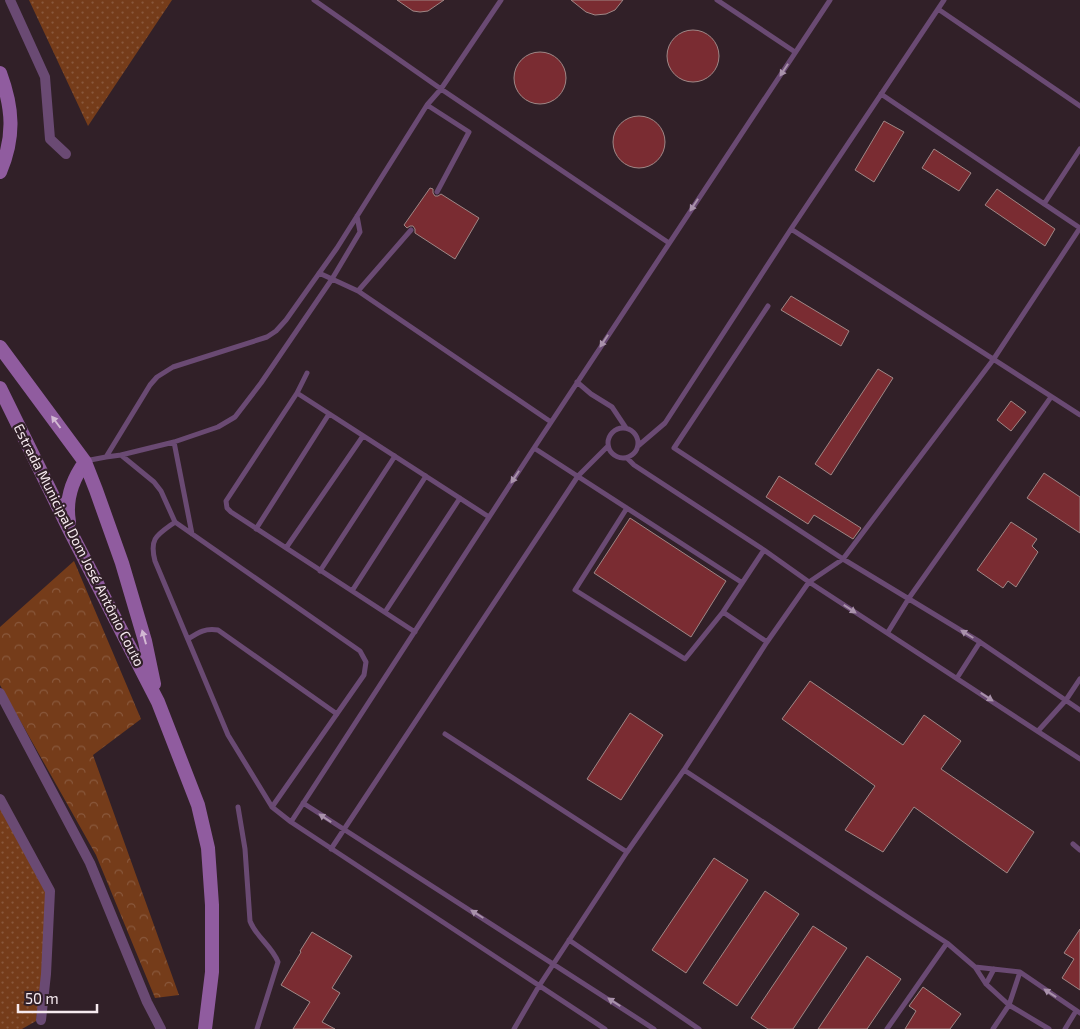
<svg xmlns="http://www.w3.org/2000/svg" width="1080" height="1029" viewBox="0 0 1080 1029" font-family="'Exo 2',sans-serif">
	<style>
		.grass { fill: url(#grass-dots) }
		.forest { fill: url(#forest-crowns) }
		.building { fill: #7a2c32; stroke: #9f8786 }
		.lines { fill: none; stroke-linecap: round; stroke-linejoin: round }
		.service { stroke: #6a4a73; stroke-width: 5 }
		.minor { stroke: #6a4a73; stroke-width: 10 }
		.secondary { stroke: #905c9f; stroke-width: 14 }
		.oneway { fill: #a992ab }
		.oneway2 { fill: #d2b8d3 }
		.labels { text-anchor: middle; stroke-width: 4.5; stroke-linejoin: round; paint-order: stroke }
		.street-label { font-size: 14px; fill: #f6eaef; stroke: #312028 }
	</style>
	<defs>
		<pattern id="grass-dots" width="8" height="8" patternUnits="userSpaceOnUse" patternTransform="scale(1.25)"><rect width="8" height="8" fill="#753c1a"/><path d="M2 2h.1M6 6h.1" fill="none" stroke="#89583c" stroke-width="1.8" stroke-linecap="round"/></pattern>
		<pattern id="forest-crowns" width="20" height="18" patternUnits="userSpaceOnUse" patternTransform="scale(1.25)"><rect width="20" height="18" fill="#753c1a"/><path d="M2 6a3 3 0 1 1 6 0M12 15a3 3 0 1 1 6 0" fill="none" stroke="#89583c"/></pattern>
	</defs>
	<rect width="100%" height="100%" fill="#312028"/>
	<path class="grass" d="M29 0H172L88 126Z
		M0 808 46 893 42 976 36 1021 22 1029H0Z"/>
	<path class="forest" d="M74 561 141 719 93 755 179 995 155 998 96 855 0 685V627Z"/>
	<path class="building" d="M397 0H444L428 11 420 12 413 11Z
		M571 0H623L615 10 606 14 595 15 586 12Z
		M667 56a26 26 0 1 1 52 0a26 26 0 1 1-52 0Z
		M514 78a26 26 0 1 1 52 0a26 26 0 1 1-52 0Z
		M613 142a26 26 0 1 1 52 0a26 26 0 1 1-52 0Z
		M884 121 904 132 874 182 855 170Z
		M934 149 971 173 959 191 922 168Z
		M430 188 433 189V193L435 196H438L441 194 479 218 455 259 415 233V229L413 226H410L407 228 404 225Z
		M997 189 1055 229 1045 246 985 205Z
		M791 296 849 331 841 346 781 310Z
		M878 369 893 378 831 475 815 464Z
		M1011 401 1026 412 1011 431 997 420Z
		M1044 473 1080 497V533L1027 498Z
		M779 476 861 528 853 539 814 515 808 524 766 497Z
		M630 518 726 581 691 637 594 573Z
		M1011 522 1037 539 1032 546 1038 552 1016 587 1008 581 1003 588 977 570Z
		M810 681 903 745 924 715 961 741 941 769 1034 832 1007 873 914 807 883 852 845 830 875 786 782 719Z
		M630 713 663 735 621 800 587 779Z
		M714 858 748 880 686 973 652 950Z
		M765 891 799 914 737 1006 703 983Z
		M813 926 847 948 793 1029H768L751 1018Z
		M1080 929V990L1062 978 1074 959 1064 953Z
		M312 932 352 956 332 988 340 993 322 1022 335 1029H293L310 1002 281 985 301 952 300 951Z
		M867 956 901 979 867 1029H818Z
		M923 987 961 1014 950 1029H905L916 1011 909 1006Z"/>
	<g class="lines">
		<path class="service" d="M314 0 441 89 669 243
			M717 0 795 52
			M938 9 1080 106
			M881 94 1080 228
			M437 192 469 132 427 105 441 89 501 0
			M1044 204 1080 149
			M791 229 1080 415
			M411 230 358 291 551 422
			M319 273 358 291
			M768 306 674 448 843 559 980 642 1080 710
			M307 373 297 393 226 501 227 508 231 512 415 632
			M577 382 591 394 612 407 626 428
			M297 393 489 517
			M608 443a15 15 0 1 1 30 0a15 15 0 1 1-30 0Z
			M174 442 192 534
			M638 446 665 423 791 229 944 0
			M534 448 741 582
			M121 455 174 442 218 427 235 417 261 383 332 279 360 232 357 216
			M106 457 121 455 154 482 161 491 175 522
			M627 458 634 465 764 550 809 582 1080 759
			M85 461 106 457 150 385 157 377 173 367 267 337 276 331 286 320 337 248 427 105
			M627 508 575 590 685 659 723 612 764 550
			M256 529 329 414
			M286 548 363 436
			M320 571 395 456
			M352 591 426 476
			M385 612 460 498
			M723 612 767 642
			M888 632 909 598 1051 397
			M188 639C199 632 205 628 218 630L337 714
			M957 678 980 642
			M1038 731 1066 700 1080 679
			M445 734 627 852
			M684 770 947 943 975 967 986 984 1009 1005 1049 1029
			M303 803 654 1029
			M238 807 245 849 250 921C256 937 272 946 278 962L257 1029
			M272 807 364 675 366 662 360 651 175 522C157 535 149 538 155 561L228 735 272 807 291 822
			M1073 844 1080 850
			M331 849 578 476 608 446
			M569 940 699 1029
			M975 967 1020 972 1080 1013
			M986 984 994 969
			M514 1029 539 986 627 852 684 770 767 642 809 582 843 559 993 360 1080 228
			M605 1029 291 822 534 448 830 0
			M887 1029 947 943
			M993 1029 1009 1005 1020 972
			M1065 1029 1076 1011"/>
		<path class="minor" d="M10 0 45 77 50 139 66 154
			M0 693 90 863 147 1002 161 1029
			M0 799 50 891 46 974 41 1020"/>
		<path class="secondary" d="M0 73C13 108 15 137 0 172
			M0 347 85 462 96 490 122 563 145 641 154 684
			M0 388 70 531 158 702 198 805 208 848 212 905V972L205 1029
			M69 522C65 499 72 480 85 462"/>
	</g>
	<defs><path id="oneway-solid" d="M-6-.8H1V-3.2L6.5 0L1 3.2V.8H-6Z" transform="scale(1.25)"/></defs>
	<g class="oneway">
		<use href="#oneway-solid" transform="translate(784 70) rotate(123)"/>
		<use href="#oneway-solid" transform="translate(694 205) rotate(123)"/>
		<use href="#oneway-solid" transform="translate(604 341) rotate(123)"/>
		<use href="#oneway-solid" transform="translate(515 477) rotate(123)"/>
		<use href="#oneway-solid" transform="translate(850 609) rotate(33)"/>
		<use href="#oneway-solid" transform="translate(967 634) rotate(-148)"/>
		<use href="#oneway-solid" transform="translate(987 697) rotate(33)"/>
		<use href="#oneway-solid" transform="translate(325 818) rotate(-146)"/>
		<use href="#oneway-solid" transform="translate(477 914) rotate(-148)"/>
		<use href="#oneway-solid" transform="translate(1050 993) rotate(-146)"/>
		<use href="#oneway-solid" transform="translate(614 1002) rotate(-147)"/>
	</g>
	<g class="oneway2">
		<use href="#oneway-solid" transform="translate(56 422) rotate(-127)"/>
		<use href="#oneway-solid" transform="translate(144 637) rotate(-106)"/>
	</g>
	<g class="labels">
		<g class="street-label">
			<text transform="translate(79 545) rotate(63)" y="5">Estrada Municipal Dom José Antônio Couto</text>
		</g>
	</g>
	<path d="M18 1004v8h79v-8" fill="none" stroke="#f6eaef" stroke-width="2.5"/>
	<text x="25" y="1004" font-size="15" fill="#f6eaef" stroke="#312028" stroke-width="4" paint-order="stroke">50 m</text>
</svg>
